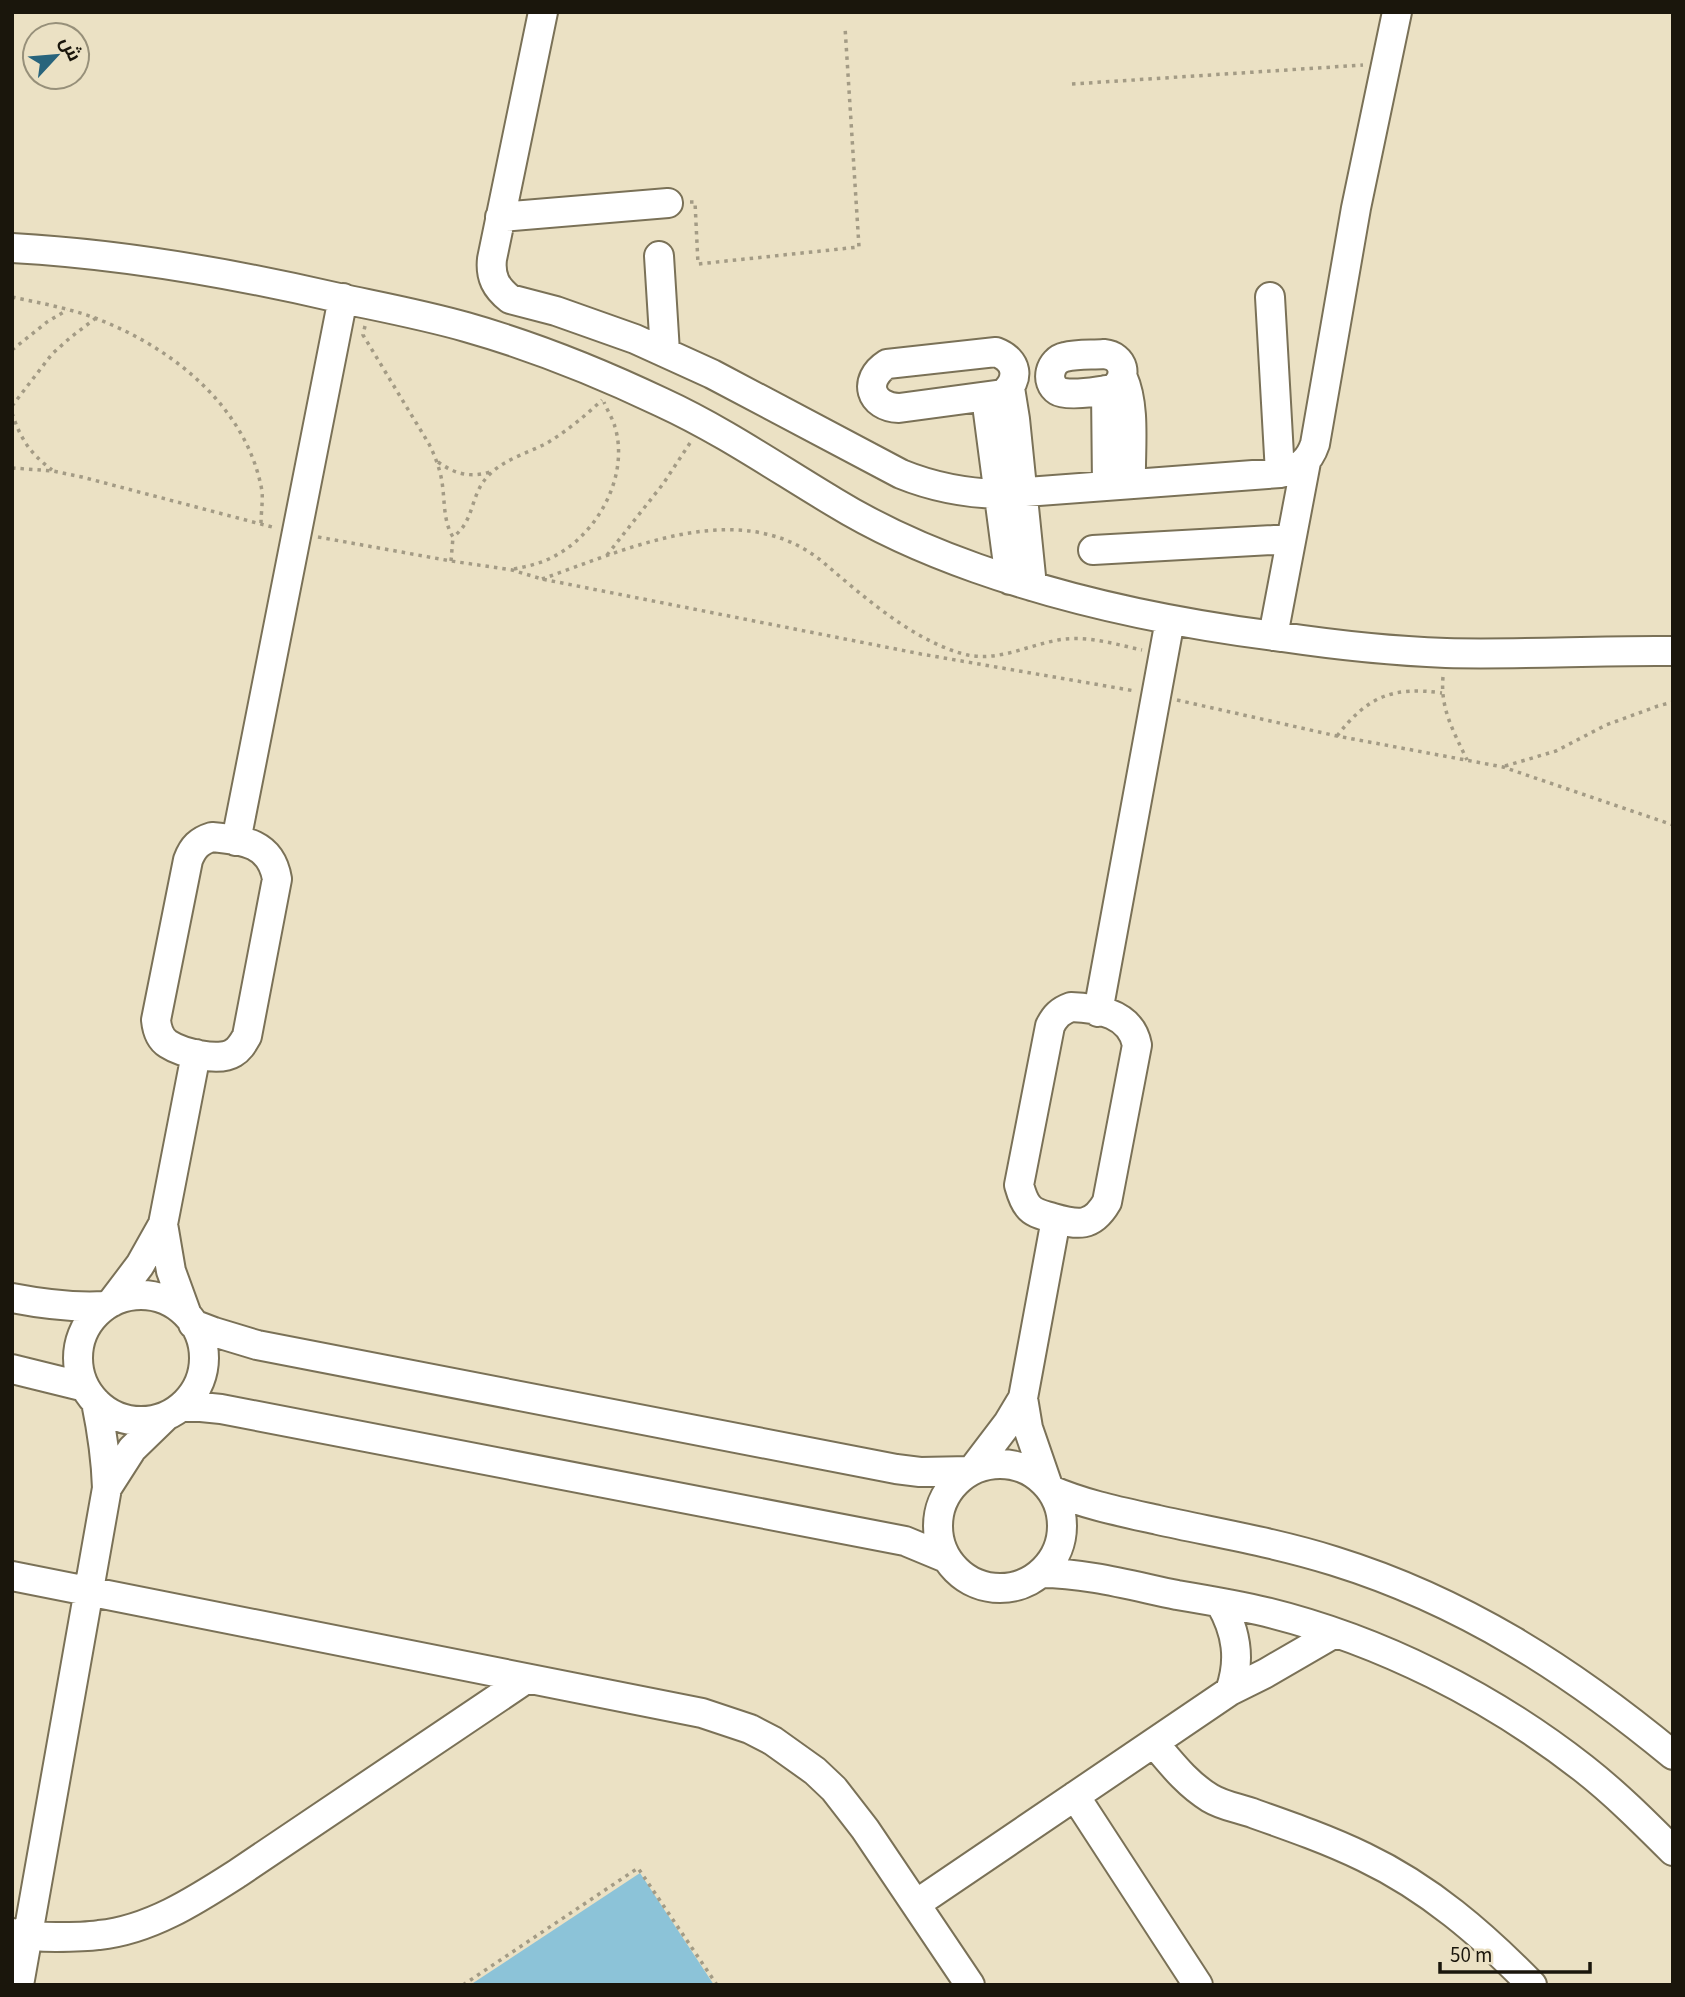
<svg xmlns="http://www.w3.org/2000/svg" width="1685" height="1997" viewBox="0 0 1685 1997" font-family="'Source Sans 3',Cairo,sans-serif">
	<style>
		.water { fill: #8cc3d8 }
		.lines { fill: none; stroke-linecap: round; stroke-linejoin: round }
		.minor-casing { stroke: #7a7157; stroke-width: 32 }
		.path { stroke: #a39b85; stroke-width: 3.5; stroke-dasharray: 3.5 5; stroke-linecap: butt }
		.minor { stroke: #fff; stroke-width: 28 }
	</style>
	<rect width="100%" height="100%" fill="#ebe1c4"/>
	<path class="water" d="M640 1873 714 1985H470Z"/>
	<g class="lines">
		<g class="minor-casing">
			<path id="minor" d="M543 12 492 259C490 277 496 288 510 299L556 311 635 339 712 374 901 474C933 487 963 493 999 494L1280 473C1299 469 1309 462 1315 444L1356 208 1397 12
				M500 217 668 203
				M12 248C123 254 231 273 339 298 381 307 424 315 466 327 533 346 598 372 661 402 722 430 777 468 834 502 878 529 928 551 976 568 1075 603 1178 624 1282 637 1336 645 1391 651 1446 653 1522 655 1597 650 1673 651
				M659 256 665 352
				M1270 297 1280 473
				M996 352C1017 360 1021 379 1003 394L899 408C870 407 862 380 887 364Z
				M1104 354C1124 356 1129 377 1113 389 1102 391 1067 397 1058 391 1044 382 1050 360 1065 357 1077 354 1091 355 1104 354Z
				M1123 378C1136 407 1130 451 1131 483
				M1010 388 1015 419 1032 586
				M1106 390 1107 485
				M986 397 1010 580
				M1093 550 1291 539
				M1273 636 1306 462
				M212 837C244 840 271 843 277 879L247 1036C243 1043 240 1049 233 1053 219 1062 182 1053 168 1044 160 1039 157 1030 156 1020L188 860C193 847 199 841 212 837Z
				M236 841 343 298
				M1071 1007C1099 1008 1131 1014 1137 1045L1107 1202C1092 1228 1078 1225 1053 1218 1044 1215 1034 1214 1028 1206 1023 1200 1021 1192 1019 1185L1050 1026C1055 1016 1060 1011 1071 1007Z
				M1098 1012 1170 620
				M163 1224 171 1271 187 1315
				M78 1358a63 63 0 1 1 126 0a63 63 0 1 1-126 0Z
				M12 1298C43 1304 73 1308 105 1306
				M112 1302 140 1265 163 1224 196 1054
				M193 1324 214 1332 257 1345 896 1469 920 1472 970 1471
				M12 1369 85 1387
				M1023 1398 1028 1428 1048 1486
				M181 1407H201L221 1409 905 1541 946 1558
				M938 1526a62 62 0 1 1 124 0a62 62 0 1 1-124 0Z
				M973 1469 1008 1423 1023 1398 1056 1219
				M107 1488 132 1449 165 1417
				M1051 1490C1086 1505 1122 1512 1158 1520 1217 1533 1277 1543 1334 1561 1463 1601 1570 1670 1673 1755
				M1041 1573C1087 1573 1133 1586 1177 1595 1207 1600 1237 1605 1266 1612 1380 1640 1491 1696 1583 1768 1615 1793 1644 1822 1673 1851
				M12 1576 702 1713 750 1729 773 1741 815 1771 834 1789 865 1829 970 1985
				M1220 1603C1237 1632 1241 1660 1230 1691
				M1154 1743C1171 1763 1187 1784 1210 1798 1225 1807 1240 1808 1255 1814 1292 1827 1329 1840 1364 1857 1429 1888 1482 1934 1532 1985
				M1075 1796 1198 1985
				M916 1904 1230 1691 1266 1673 1335 1633
				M12 1933C27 1936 41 1937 56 1937 70 1937 85 1937 99 1935 150 1930 196 1900 238 1873L526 1679
				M19 1985 107 1488C106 1458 102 1431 96 1402"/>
		</g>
		<path class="path" d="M1072 84 1363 65
			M690 202H695L698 264 859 247 845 27
			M12 297C40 303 68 308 95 318 172 347 247 407 262 491 263 501 261 513 261 523
			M365 326 363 335 429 444C435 456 440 469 442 482 445 501 443 521 453 537 476 520 469 494 490 474 505 459 528 453 547 443 567 431 585 416 602 400
			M12 350 47 322 67 310
			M12 406 52 354 71 337 96 318
			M12 413C21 440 30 453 52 470
			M438 462C455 474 470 478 490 472
			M12 468 53 471 82 477 276 528
			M318 537 451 561 512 570 542 579 921 654 1135 691
			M607 555 663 484 690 443
			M451 561 453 537
			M514 569C530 566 546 562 560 553 600 529 629 474 615 427 613 419 607 410 604 402
			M542 579C628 549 742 494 824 563 863 596 910 638 960 653 994 664 1025 646 1058 640 1087 635 1114 644 1142 650
			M1443 677C1440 709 1454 732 1467 760
			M1177 700 1337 736 1503 767 1673 825
			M1337 736C1367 697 1392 686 1442 693
			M1505 766 1556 751 1606 725 1658 706 1673 702
			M463 1985 638 1868 717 1985"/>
		<use href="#minor" class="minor"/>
	</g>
	<rect width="1685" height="1997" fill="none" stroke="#1a160c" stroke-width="28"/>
	<g transform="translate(56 56) rotate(64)"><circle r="33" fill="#ebe1c4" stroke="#97907a" stroke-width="2"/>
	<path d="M0-5L12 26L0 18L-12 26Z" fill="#28647c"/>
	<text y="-10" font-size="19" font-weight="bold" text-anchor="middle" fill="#1a160c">ش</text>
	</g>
	<path d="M1440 1962v10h150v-10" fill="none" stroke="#1a160c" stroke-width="3.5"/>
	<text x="1450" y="1962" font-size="21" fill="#1a160c" stroke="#ebe1c4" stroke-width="5" paint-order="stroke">50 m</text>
</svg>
